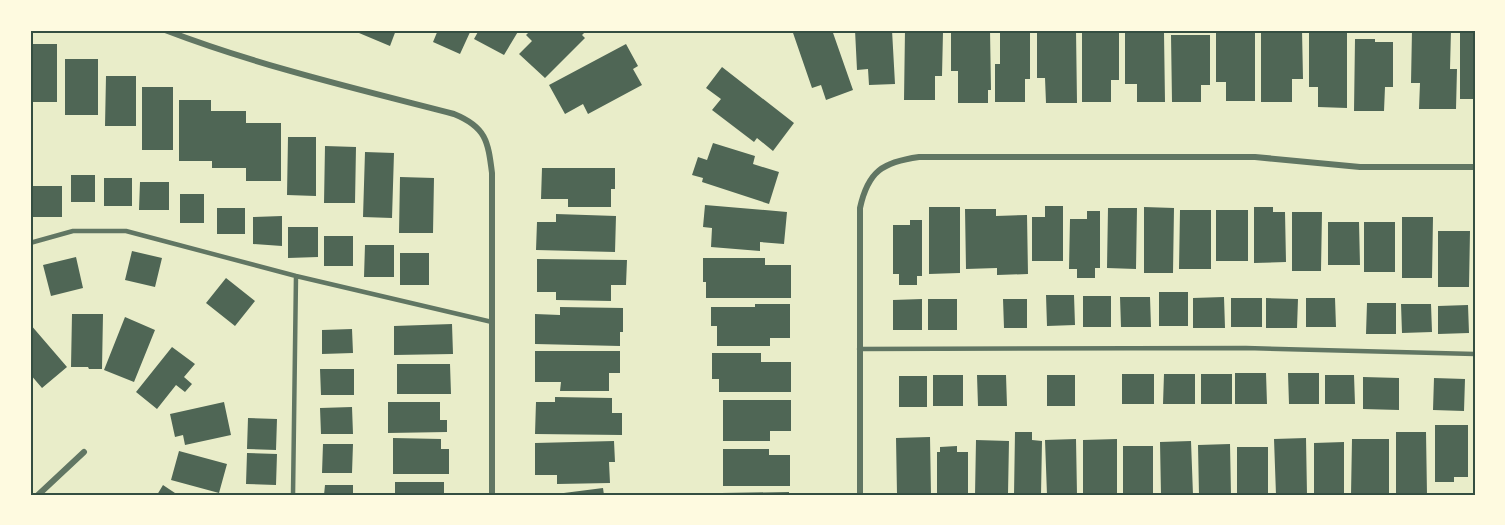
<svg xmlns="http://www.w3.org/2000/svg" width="1505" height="525" viewBox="0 0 1505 525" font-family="'Titillium Web',sans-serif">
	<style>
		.building { fill: #4f6655 }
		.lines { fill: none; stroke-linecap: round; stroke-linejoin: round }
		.service { stroke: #617663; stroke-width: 4.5 }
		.minor { stroke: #617663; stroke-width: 6 }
		.neatline { fill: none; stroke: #344e41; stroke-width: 2 }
	</style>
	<rect width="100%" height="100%" fill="#e9edc9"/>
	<path class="building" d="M361 30H396L390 46 359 33Z
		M438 30H471L460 54 433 42Z
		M479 30H519L504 55 474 39Z
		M531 30H587L582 35 585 38 545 78 519 54 532 41 526 35Z
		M792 30H832L853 90 826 100 821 85 812 88Z
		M855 30H892L895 84 869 85 868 69 857 70Z
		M905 30 943 32 942 76H935V100H904Z
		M951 30H990L991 90H988V103H958V71H951Z
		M1000 30H1030V79H1025V102H995V64H1000Z
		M1037 30H1076L1077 103H1046L1045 78H1037Z
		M1261 30H1302L1303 79H1292V102H1261Z
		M1309 30H1347V108L1318 107V87H1309Z
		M1412 30H1451L1450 69H1457L1456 109H1419L1420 83H1411Z
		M1460 30H1475V99H1460Z
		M1082 33H1119V80H1111V102H1082Z
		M1125 33H1164L1165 102H1137V84H1125Z
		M1216 33H1255V101H1226V82H1216Z
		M1171 35H1210V85H1201V102H1172Z
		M1355 39H1375V42H1393V87H1385L1384 111H1354Z
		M30 44H57V102H30Z
		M626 44 638 66 633 69 642 85 588 114 583 104 565 114 549 85Z
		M65 59H98V115H65Z
		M722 67 794 123 773 151 757 138 754 142 712 110 721 99 706 88Z
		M106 76H136V126H105Z
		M142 87H173V150H142Z
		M179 100H211V111H246V123H281V181H246V168H212V161H179Z
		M288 137H316V196L287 195Z
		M713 143 755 156 753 164 779 172 769 204 702 182 703 178 692 175 698 157 707 160Z
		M325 146 356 147 355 203H324Z
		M365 152 394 153 392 218 363 217Z
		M542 168H615V189H611V207H568V199H541Z
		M71 175H95V202H71Z
		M400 177 434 178 433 233H399Z
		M104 178H132V206H104Z
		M140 182H169V210H139Z
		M31 186H62V217H31Z
		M180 194H204V223H180Z
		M705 205 787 212 784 244 760 242V251L711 247 712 228 703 227Z
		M1045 206H1063V261H1032V217H1045Z
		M929 207H960V273L929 274Z
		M1144 207 1174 208 1173 273H1144Z
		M1254 207H1273V212H1285L1286 262 1254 263Z
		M217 208H245V234H217Z
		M1108 208H1137L1136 269 1107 268Z
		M965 209H996V216L1027 215 1028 274 997 275V268L966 269Z
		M1180 210H1211V269H1179Z
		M1216 210H1248V261H1216Z
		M1087 211H1100V268H1095V278H1077V269H1069L1070 219H1087Z
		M1292 212H1322L1321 271H1292Z
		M556 214 616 216 615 252 536 250 537 222H556Z
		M282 216V246L253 244V217Z
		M1402 217H1433L1432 278H1402Z
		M910 220H922V276H917V285H899V274H893V225H910Z
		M1328 222H1359L1360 265H1328Z
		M1364 222H1395V272H1364Z
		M288 227H318V257L288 258Z
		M1438 231H1470L1469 287H1438Z
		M324 236H353V266H324Z
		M365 245H394V277H364Z
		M132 251 162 258 155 287 125 280Z
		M400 253H429V285H400Z
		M76 257 83 288 51 296 43 265Z
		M703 258H765V265H791V298H706V282H703Z
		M537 259 627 260 626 285H611V301L556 300V292H537Z
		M226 278 255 301 235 326 206 303Z
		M1159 292H1188V326H1159Z
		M1046 295H1074L1075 325 1047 326Z
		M1083 296H1111V327H1083Z
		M1120 297H1150L1151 327H1121Z
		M1224 297 1225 328H1193V298Z
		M1231 298H1262V327H1231Z
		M1266 298 1298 299 1297 328H1266Z
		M1306 298H1335L1336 327H1306Z
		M922 299V330H893V300Z
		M928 299H957V330H928Z
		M1003 299H1027V328H1004Z
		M1367 303H1396V334H1366Z
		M755 304H790V338H770V346H717V326H711V307H755Z
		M1401 304H1431L1432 332 1402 333Z
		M1468 305 1469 333 1438 334V306Z
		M560 307 623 308V332H620V346L535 344V314L560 315Z
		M72 314H103L102 369H89L88 367H71Z
		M125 317 155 330 134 382 104 370Z
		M30 324 67 367 42 388 30 374Z
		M452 324 453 354 394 355V326Z
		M352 329 353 353 322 354V330Z
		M172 347 195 364 184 377 192 384 185 392 176 385 157 409 136 392Z
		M535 351H620V373H609V391H560L561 382H535Z
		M712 353H761V362H791V392H719V379H712Z
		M397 364H450L451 394H397Z
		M320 369H354V395H321Z
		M1235 373H1266L1267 404H1235Z
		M1288 373H1319V404H1289Z
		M1122 374H1154V404H1122Z
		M1164 374H1195V404H1163Z
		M1201 374H1232V404H1201Z
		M933 375H963V406H933Z
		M977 375H1006L1007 406H978Z
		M1047 375H1075V406H1047Z
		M1325 375H1354L1355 404H1325Z
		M899 376H927V407H899Z
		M1363 377 1399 378V410L1363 409Z
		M1434 378 1465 379 1464 411 1433 410Z
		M555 397 612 398V413H622V435L535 434 536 402H555Z
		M723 400H791V431H770V441H723Z
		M224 402 231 435 185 445 183 435 175 437 170 414Z
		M388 402H440V420H447V432L388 433Z
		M352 407 353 434H321L320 408Z
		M248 418 277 419 276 450 247 449Z
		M1435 425H1468V477H1454V482H1435Z
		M1015 432H1032V440L1042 441 1041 495H1014Z
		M1396 432H1426L1427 495H1396Z
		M930 437 931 495 897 494 896 438Z
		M393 438 441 439V449H449V474H393Z
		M1306 438 1307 495H1276L1274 439Z
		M1076 439 1077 495H1047L1045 440Z
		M1117 439V495H1083V440Z
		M1352 439H1389V493L1351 495Z
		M976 440 1009 441 1008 494 975 495Z
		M614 441 615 462H609L610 483 557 484V475H535V443Z
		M1191 441 1193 495H1161L1160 442Z
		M1344 442V495H1314V443Z
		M323 444H353L352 473H322Z
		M1230 444 1231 495H1199L1198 445Z
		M957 446V452H968V495H937V452H940V447Z
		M1123 446H1153V495H1123Z
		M1237 447H1268V495H1237Z
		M723 449H769V455H790V486H723Z
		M179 451 227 464 219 493 171 480Z
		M247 453 277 454 276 485 246 484Z
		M395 482H444V495H395Z
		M163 485 178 495H157Z
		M325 485H353V495H324Z
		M603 488 604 495H556V494Z
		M789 492V495H722L721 493Z"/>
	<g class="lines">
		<path class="service" d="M30 243 73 231H126L296 276 492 322
			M859 349 1246 348 1475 354
			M293 495 296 276"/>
		<path class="minor" d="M165 30C259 66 357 89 454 114 486 127 488 141 492 173V495
			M38 495 84 452
			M860 495V208C868 171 883 162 919 157H1255L1360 167H1475"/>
	</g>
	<rect width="1505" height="525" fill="none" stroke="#fefae0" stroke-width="63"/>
	<rect x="32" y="32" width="1442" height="462" class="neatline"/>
</svg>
